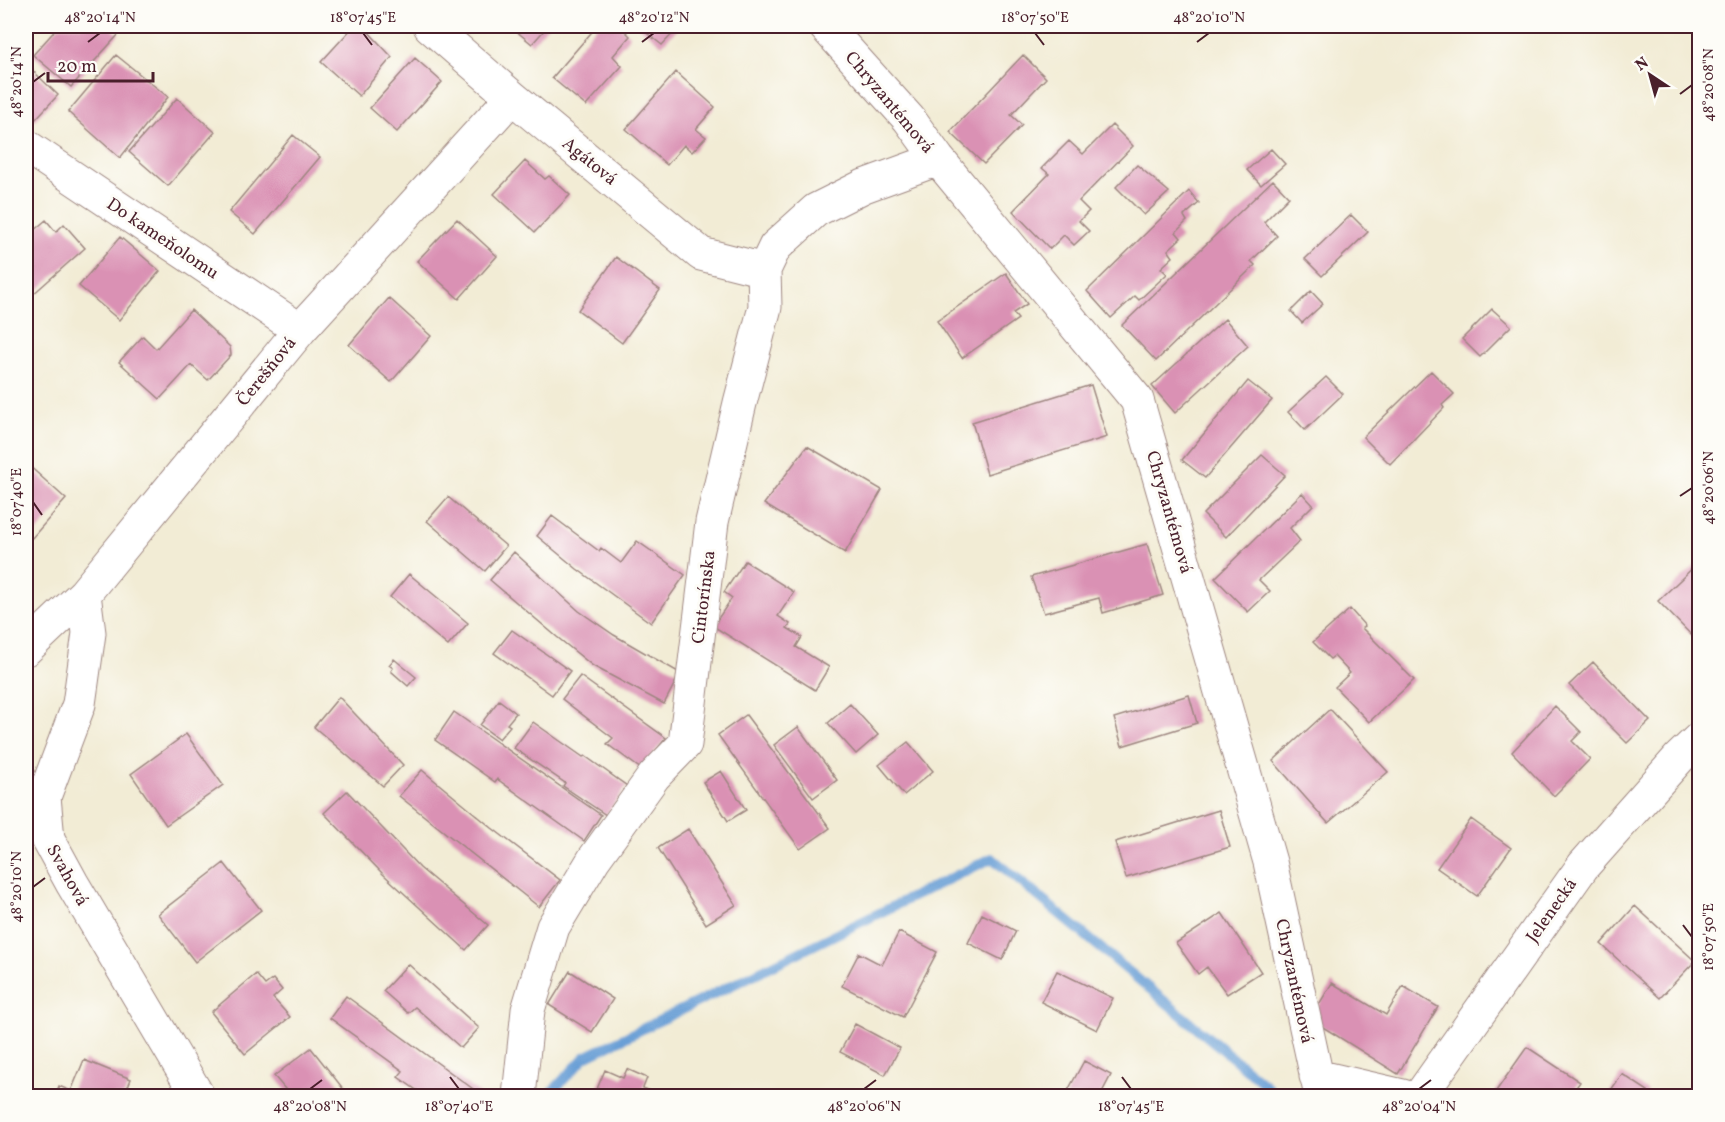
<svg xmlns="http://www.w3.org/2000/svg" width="1725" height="1122" viewBox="0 0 1725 1122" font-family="Vollkorn,serif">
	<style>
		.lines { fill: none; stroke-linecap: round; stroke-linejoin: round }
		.stream { stroke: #689ed5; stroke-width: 10 }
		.building { fill: #da91b4 }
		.minor-casing { stroke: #9e8680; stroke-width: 35 }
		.minor { stroke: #fff; stroke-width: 33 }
		.ticks { fill: none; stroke: #4a1f2b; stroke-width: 2 }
		.labels { text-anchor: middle; stroke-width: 6; stroke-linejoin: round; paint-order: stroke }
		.street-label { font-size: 18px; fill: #4a1f2b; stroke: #fdfcf7 }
		.neatline { fill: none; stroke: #4a1f2b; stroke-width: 2 }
		.ticks-label { font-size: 15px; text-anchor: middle; fill: #4a1f2b }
	</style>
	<rect width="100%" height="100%" fill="#fdfcf7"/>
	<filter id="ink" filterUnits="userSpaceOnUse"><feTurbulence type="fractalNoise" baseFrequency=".0167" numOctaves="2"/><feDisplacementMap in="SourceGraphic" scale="12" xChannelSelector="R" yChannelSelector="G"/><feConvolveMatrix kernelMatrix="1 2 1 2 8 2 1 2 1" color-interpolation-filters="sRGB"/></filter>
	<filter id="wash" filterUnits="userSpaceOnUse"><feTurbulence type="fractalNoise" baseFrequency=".008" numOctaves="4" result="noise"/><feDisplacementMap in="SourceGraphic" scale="24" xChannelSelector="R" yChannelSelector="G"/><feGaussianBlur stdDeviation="1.35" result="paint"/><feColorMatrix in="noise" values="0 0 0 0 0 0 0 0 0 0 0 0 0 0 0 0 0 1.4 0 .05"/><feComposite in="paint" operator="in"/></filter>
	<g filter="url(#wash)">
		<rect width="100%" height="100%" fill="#f2ecd5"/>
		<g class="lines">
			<path class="stream" d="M548 1096 585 1057 992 858 1268 1087"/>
		</g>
		<g id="blocks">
			<path class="building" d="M59 26H108L119 34 71 87 33 55Z
				M354 26H363L392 57 359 96 321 62Z
				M510 26H548L532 44Z
				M597 26H620L630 36 613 56 622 66 586 106 552 78Z
				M638 26H680L662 45Z
				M116 55 168 97 120 158 68 112Z
				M1023 55 1046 78 1011 115 1022 125 984 164 950 132Z
				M415 58 442 82 397 132 370 108Z
				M33 71 58 95 32 123 26 117V79Z
				M676 72 715 107 696 129 706 137 692 152 684 145 667 165 626 129Z
				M177 98 215 132 168 186 129 152Z
				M1112 125 1133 146 1079 201 1089 211 1079 221 1089 231 1074 245 1064 235 1050 249 1013 211 1049 174 1042 168 1069 141 1083 154Z
				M293 135 320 157 255 234 229 212Z
				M1271 149 1285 164 1261 185 1247 170Z
				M525 161 545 179 549 176 570 195 535 232 494 194Z
				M1137 165 1169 192 1144 215 1116 187Z
				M1273 180 1289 197 1264 222 1277 236 1251 261 1255 265 1156 361 1122 325Z
				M1189 191 1199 203 1184 216 1187 221 1176 232 1181 238 1168 250 1173 257 1161 268 1167 274 1139 300 1135 296 1111 318 1087 291Z
				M1351 215 1368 232 1322 276 1305 259Z
				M457 219 497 256 459 299 417 261Z
				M46 220 56 232 64 224 85 248 31 296 26 290V237Z
				M120 237 160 271 119 320 79 286Z
				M616 257 660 290 622 343 578 310Z
				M1006 273 1027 304 1013 313 1018 319 962 358 937 321Z
				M1311 291 1323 304 1302 323 1291 311Z
				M389 298 431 336 391 382 349 345Z
				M1492 309 1511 326 1480 357 1462 339Z
				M191 310 230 347 231 355 208 380 191 365 160 399 119 362 143 336 156 349Z
				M1225 319 1248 346 1175 413 1152 386Z
				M1431 371 1454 394 1442 405 1444 408 1390 464 1363 437Z
				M1326 377 1343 394 1305 430 1288 412Z
				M1248 381 1272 400 1205 478 1182 460Z
				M1091 385 1107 437 987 474 972 422Z
				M807 446 882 490 845 553 764 504Z
				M1262 455 1285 475 1226 537 1203 514Z
				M26 463 66 499 32 538 26 532Z
				M1302 493 1313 505 1290 528 1300 541 1259 580 1270 591 1248 612 1215 578Z
				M448 497 506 546 485 571 427 521Z
				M552 516 599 551 601 548 621 563 637 541 685 575 651 623 577 569 537 536Z
				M1147 544 1163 595 1103 613 1099 598 1044 613 1031 577Z
				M514 552 579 611 614 635 680 673 664 704 593 666 557 637 490 580Z
				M745 561 794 592 778 616 790 624 787 628 802 637 796 647 829 667 815 690 713 626 732 598 724 592Z
				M1700 561V644L1658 601Z
				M409 574 468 623 448 646 390 597Z
				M1350 609 1365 626 1362 628 1414 680 1369 722 1335 687 1350 673 1334 656 1330 659 1313 642Z
				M512 630 570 671 552 695 494 653Z
				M394 659 416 677 408 686 391 671 393 668 389 665Z
				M1593 662 1650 721 1627 743 1569 685Z
				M580 676 666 738 641 769 607 744 613 738 562 699Z
				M1189 695 1197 723 1122 746 1114 718Z
				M339 697 403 765 383 786 314 727Z
				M499 700 516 713 507 724 510 726 499 739 480 725Z
				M850 704 878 735 856 754 828 723Z
				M1555 706 1581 732 1572 741 1590 759 1554 796 1512 752Z
				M1330 709 1388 772 1328 823 1273 761Z
				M454 712 601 815 584 841 497 779 495 782 435 740Z
				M746 715 830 828 800 849 718 735Z
				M533 722 583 757 585 756 627 786 606 815 563 786 565 783 514 748Z
				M798 727 837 780 813 798 774 745Z
				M186 734 223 785 166 825 131 774Z
				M908 742 933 771 904 795 879 765Z
				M422 770 492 828 560 880 539 907 399 796Z
				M721 771 746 810 728 821 703 782Z
				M347 791 420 868 488 925 466 950 383 874 324 813Z
				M1219 810 1230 847 1126 878 1115 842Z
				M1471 819 1511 848 1477 896 1437 868Z
				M688 829 736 905 706 924 658 848Z
				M224 863 261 910 195 962 158 914Z
				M1635 906 1695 961 1660 998 1601 944Z
				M1222 913 1261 972 1227 994 1207 967 1198 974 1176 943Z
				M982 914 1016 931 1002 960 968 943Z
				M899 932 937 952 903 1017 842 986 859 953 882 965Z
				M408 964 479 1028 461 1048 415 1007 408 1013 383 991Z
				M570 971 613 999 592 1032 549 1005Z
				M1057 971 1113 998 1097 1030 1041 1002Z
				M256 974 265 985 273 979 282 990 273 998 290 1017 245 1054 211 1012Z
				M1332 983 1386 1015 1403 986 1438 1007 1398 1074 1310 1019Z
				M346 996 480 1094 478 1096H425L398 1077 403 1071 330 1018Z
				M855 1024 900 1048 885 1075 840 1052Z
				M1527 1047 1580 1082 1570 1096H1499L1494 1094Z
				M311 1048 345 1091 338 1096H291L274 1076Z
				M84 1060 131 1079 124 1096H55L59 1086 71 1091Z
				M1084 1061 1111 1075 1100 1096H1065Z
				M627 1069 647 1078 643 1088 658 1094 657 1096H594L605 1070 623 1078Z
				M1622 1074 1648 1091 1645 1096H1615L1609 1093Z"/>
		</g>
	</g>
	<g filter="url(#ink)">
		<use href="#blocks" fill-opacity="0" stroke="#9e8680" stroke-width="1.5"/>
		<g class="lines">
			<g class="minor-casing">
				<path id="minor" d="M430 26 512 97 701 254 764 270
					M825 26 909 119 938 159 1137 400 1270 862 1321 1096
					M26 146 300 330
					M84 594 89 633 79 704 44 797 48 839 72 883 198 1096
					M26 649 84 594 300 330 512 97
					M1316 1076 1403 1096
					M519 1096 528 1010 553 927 594 859 654 776 685 744 712 522 740 403 765 307 764 270 775 247 816 210 864 186 938 159
					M1420 1096 1583 866 1679 758 1700 738"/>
			</g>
			<use href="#minor" class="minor"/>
		</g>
	</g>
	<path class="ticks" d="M363 33 372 45M1035 33 1044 45M88 42 100 33M642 42 654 33M1197 42 1209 33M33 82 45 73M1680 94 1692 85M1680 496 1692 488M33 502 42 515M33 887 45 878M1683 925 1692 937M450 1077 459 1089M1122 1077 1131 1089M310 1089 322 1080M864 1089 876 1080M1419 1089 1431 1080"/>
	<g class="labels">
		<g class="street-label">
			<text transform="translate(890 102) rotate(50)" y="6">Chryzantémová</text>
			<text transform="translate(590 161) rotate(39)" y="6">Agátová</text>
			<text transform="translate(163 238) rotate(34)" y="6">Do kameňolomu</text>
			<text transform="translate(266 371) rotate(-51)" y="6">Čerešňová</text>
			<text transform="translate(1170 512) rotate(74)" y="6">Chryzantémová</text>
			<text transform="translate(703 597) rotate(-83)" y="6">Cintorínska</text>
			<text transform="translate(68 875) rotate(61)" y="6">Svahová</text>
			<text transform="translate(1551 910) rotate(-55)" y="6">Jelenecká</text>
			<text transform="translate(1295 981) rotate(78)" y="6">Chryzantémová</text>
		</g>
	</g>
	<rect width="1725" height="1122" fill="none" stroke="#fdfcf7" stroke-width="66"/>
	<g transform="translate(1650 75) rotate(324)" stroke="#fdfcf7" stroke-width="4.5" paint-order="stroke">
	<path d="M0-4.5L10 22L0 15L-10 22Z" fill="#4a1f2b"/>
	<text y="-9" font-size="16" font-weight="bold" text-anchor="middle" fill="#4a1f2b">N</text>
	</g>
	<path d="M48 72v9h105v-9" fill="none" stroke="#4a1f2b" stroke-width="3"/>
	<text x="57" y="72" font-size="18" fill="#4a1f2b" stroke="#fdfcf7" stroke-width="4.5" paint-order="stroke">20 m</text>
	<rect x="33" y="33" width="1659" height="1056" class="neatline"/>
	<g class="ticks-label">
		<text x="100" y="22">48°20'14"N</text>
		<text x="363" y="22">18°07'45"E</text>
		<text x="654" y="22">48°20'12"N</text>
		<text x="1035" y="22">18°07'50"E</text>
		<text x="1209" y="22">48°20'10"N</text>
		<text transform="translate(16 82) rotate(-90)" y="5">48°20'14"N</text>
		<text transform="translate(1708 85) rotate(-90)" y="5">48°20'08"N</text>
		<text transform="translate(1708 488) rotate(-90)" y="5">48°20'06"N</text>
		<text transform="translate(16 502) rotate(-90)" y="5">18°07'40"E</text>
		<text transform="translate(16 887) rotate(-90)" y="5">48°20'10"N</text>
		<text transform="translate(1708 937) rotate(-90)" y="5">18°07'50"E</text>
		<text x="310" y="1111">48°20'08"N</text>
		<text x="459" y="1111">18°07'40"E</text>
		<text x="864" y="1111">48°20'06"N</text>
		<text x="1131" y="1111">18°07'45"E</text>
		<text x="1419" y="1111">48°20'04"N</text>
	</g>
</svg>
